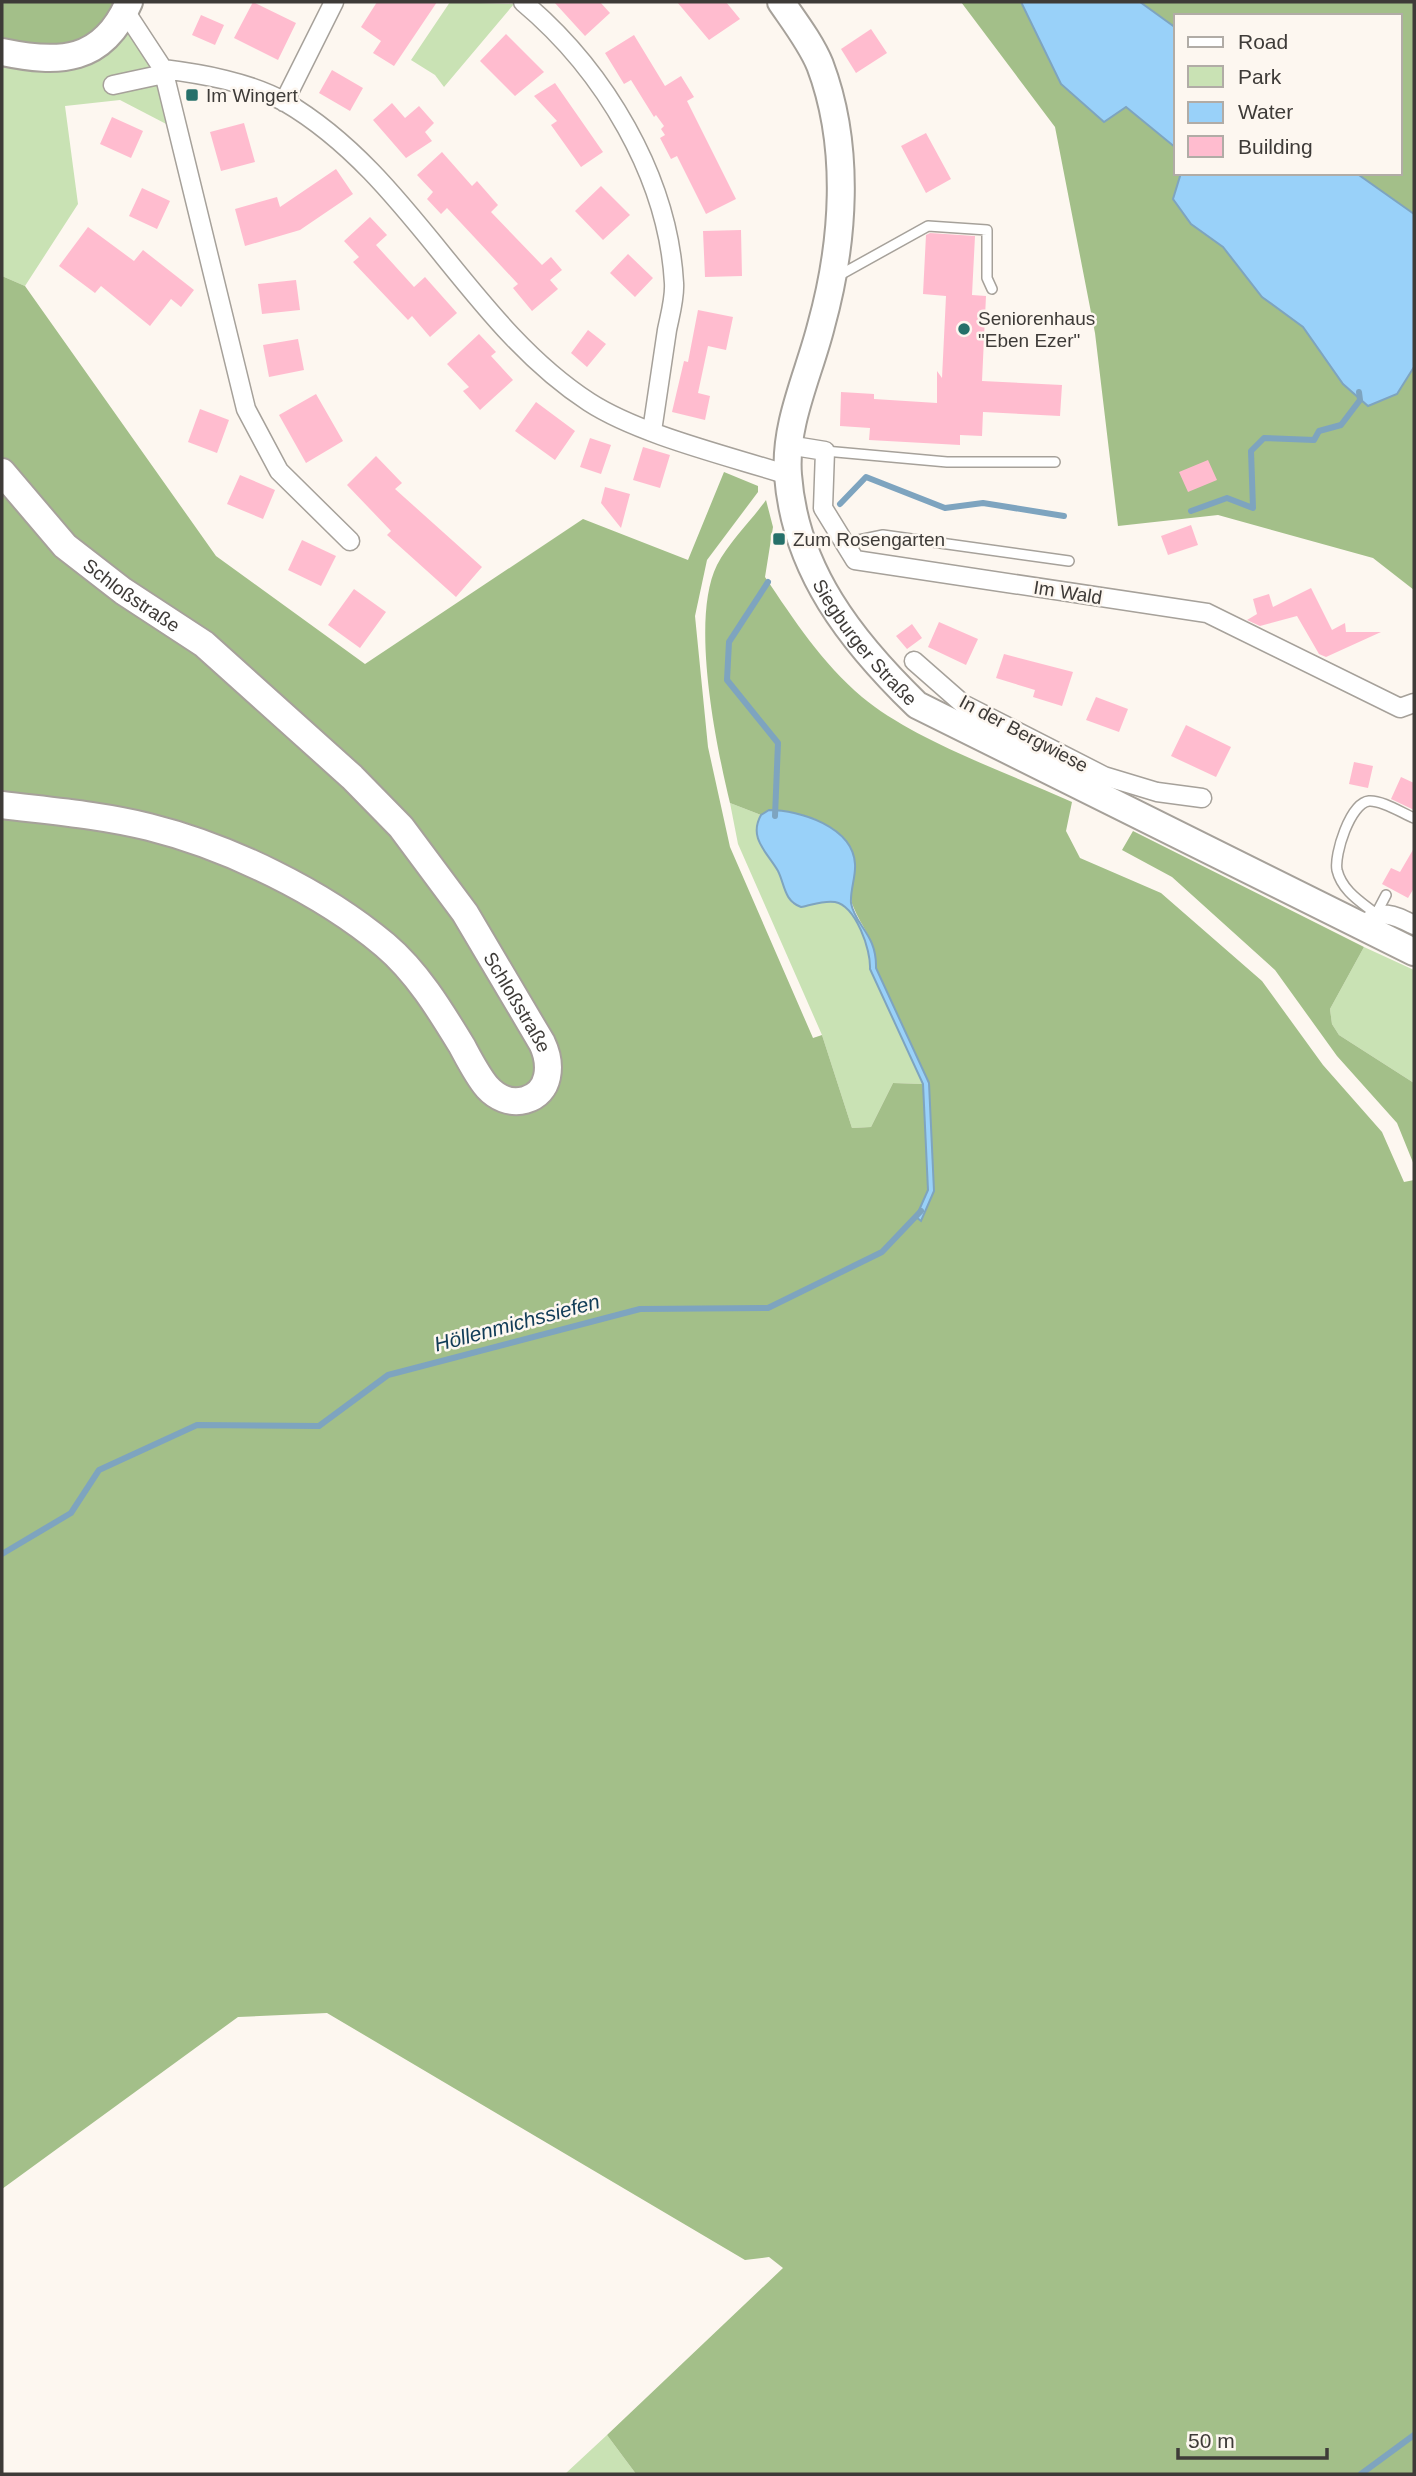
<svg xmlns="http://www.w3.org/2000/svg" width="1416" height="2476" viewBox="0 0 1416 2476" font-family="Helvetica,sans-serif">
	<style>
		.green { fill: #c9e2b4 }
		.forest { fill: #a3bf89 }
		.water { fill: #99d1f9; stroke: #7ea4bf; stroke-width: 2 }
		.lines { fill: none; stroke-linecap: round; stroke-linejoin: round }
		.stream { stroke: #7ea4bf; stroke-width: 6 }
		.building { fill: #ffbccf }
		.lane-casing { stroke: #a6a19a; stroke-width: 12 }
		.street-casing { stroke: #a6a19a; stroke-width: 21 }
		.secondary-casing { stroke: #a6a19a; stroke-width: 30 }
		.lane { stroke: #fff; stroke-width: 9 }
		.street { stroke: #fff; stroke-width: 18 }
		.secondary { stroke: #fff; stroke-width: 26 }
		.poi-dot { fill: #26706a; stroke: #fdf7f0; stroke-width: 2.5 }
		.labels { text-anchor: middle; stroke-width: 5; stroke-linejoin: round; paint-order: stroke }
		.poi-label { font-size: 19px; fill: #3e3b38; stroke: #fdf7f0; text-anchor: start }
		.street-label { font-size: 19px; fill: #3e3b38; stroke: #fdf7f0 }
		.water-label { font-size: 21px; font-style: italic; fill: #113c57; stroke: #fdf7f0 }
	</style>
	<rect width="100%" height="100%" fill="#fdf7f0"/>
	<path class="green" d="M450 2 514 4 444 87 435 75 411 60Z
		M119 24C148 53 160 88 172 127L120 100 65 106 78 204 25 286 2 276V53Z
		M730 803 761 815C747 840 771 853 779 874 784 885 786 895 793 904 808 909 822 898 837 902 857 908 870 950 870 969L923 1084 893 1083 871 1127 852 1128 822 1035 738 844Z
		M1364 947 1414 970V1083L1339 1035 1332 1024 1330 1009Z
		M607 2435 636 2474H565Z"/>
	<path class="forest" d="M2 2H115L98 51 2 53Z
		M961 2H1021L1061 84 1104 122 1126 107 1176 148V173H1181L1173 199 1191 224 1223 247 1262 297 1303 327 1343 384 1368 406 1397 394 1414 367V590L1373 558 1218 515 1118 526 1095 333 1055 127Z
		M1140 2H1414V214L1356 173H1400V16H1176V28Z
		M2 276 25 286 216 556 365 664 583 519 688 560 724 472 758 486V492L707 560 695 616 708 747 730 847 813 1038 822 1035 852 1128 871 1127 893 1083 923 1084 928 1190 916 1217 920 1220 934 1191 929 1083 876 968C877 941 862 929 853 906 849 897 850 859 849 845L815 819 769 810 761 815 730 803C716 745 690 619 717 565 729 542 751 521 766 500L773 527 765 577C794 620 822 663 862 697 915 741 1008 773 1072 802L1066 831 1080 858 1161 893 1262 981 1323 1065 1382 1132 1404 1182 1414 1180V2474H636L607 2435 783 2268 769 2257 745 2260 327 2013 238 2017 2 2189Z
		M1133 831 1364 947 1330 1009 1332 1024 1339 1035 1414 1083V1165L1397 1123 1337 1056 1275 970 1172 877 1122 850Z"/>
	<path class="water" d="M1021 2H1140L1176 28V148L1126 107 1104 122 1061 84Z
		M1181 173H1356L1414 214V367L1397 394 1368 406 1343 384 1303 327 1262 297 1223 247 1191 224 1173 199Z
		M769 810C800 810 853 827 855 864 856 877 850 890 851 903 855 926 877 934 876 968L929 1083 934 1191 921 1221 916 1217 928 1190 923 1084 870 969C871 950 856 906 835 902 824 900 812 905 801 907 784 901 785 885 778 871 767 852 748 838 761 815Z"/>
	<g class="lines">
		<path class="stream" d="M840 504 866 477 945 508 983 503 1064 516
			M1191 511 1227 498 1253 508 1251 451 1264 438 1314 440 1319 431 1341 425 1360 400 1359 392
			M768 582 729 642 727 680 778 743 775 816
			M2 1554 71 1513 99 1470 197 1425 319 1426 388 1375 640 1309 768 1308 882 1252 921 1211
			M1361 2474 1414 2435"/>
	</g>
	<path class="building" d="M253 2 296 23 278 60 234 38Z
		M377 2H437L394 66 373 53 381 41 361 27Z
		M554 2H600L610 13 585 36Z
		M677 2H726L740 19 709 40Z
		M201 15 224 25 215 45 192 35Z
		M871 29 887 53 856 73 841 49Z
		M506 34 544 72 515 96 480 61Z
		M634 35 665 86 681 76 694 97 687 101 736 199 706 214 677 156 671 159 660 138 665 135 661 129 664 126 656 115 654 117 631 80 624 84 605 53Z
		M332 70 363 88 350 111 319 93Z
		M555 83 603 152 581 167 551 125 557 121 534 96Z
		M392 103 405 118 419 106 434 123 425 132 432 141 406 158 373 120Z
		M112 117 143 131 131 158 100 144Z
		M244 123 255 162 221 171 210 132Z
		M926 133 951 179 926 193 901 146Z
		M442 152 472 186 477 181 498 205 491 212 542 265 551 257 562 270 550 280 558 289 532 311 513 288 518 284 447 208 441 214 427 199 433 192 417 175Z
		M336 169 353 194 300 230 245 246 235 209 277 197 280 207Z
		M601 186 630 215 603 240 575 211Z
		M142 188 170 201 157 229 129 216Z
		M370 217 387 235 376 245 414 287 425 277 457 313 430 337 412 316 408 320 353 262 359 257 344 241Z
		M88 227 134 261 143 250 194 290 181 307 171 299 150 326 101 286 95 293 59 266Z
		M741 230 742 276 705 277 703 231Z
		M930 233 975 236 972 295 986 296 982 381 1062 385 1060 416 983 412 982 436 960 435V445L869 440 870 428 840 426 841 392 874 394V399L937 403V371L942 378 946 296 923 294 926 235Z
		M628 254 653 278 635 297 610 273Z
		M296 280 300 310 262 314 258 284Z
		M698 310 733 317 726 350 708 346 698 393 710 396 705 420 672 412 684 361 688 362Z
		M588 330 606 344 587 367 571 353Z
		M479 334 496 352 491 356 513 380 480 410 463 391 469 387 447 364Z
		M298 339 304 370 269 377 263 345Z
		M316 394 343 441 306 463 279 415Z
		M536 402 575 431 555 460 515 431Z
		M200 409 229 420 217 453 188 442Z
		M590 438 611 445 601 474 580 467Z
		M643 447 670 455 660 488 633 480Z
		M376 456 402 483 395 489 482 567 456 597 387 535 391 531 347 485Z
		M1208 460 1217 480 1188 492 1179 472Z
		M240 475 275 490 263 519 227 504Z
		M605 487 630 494 621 528 601 503Z
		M1191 525 1198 545 1168 555 1161 536Z
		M302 540 336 556 321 586 288 570Z
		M1311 588 1332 630 1345 623 1346 632H1381L1326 657 1319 654 1297 616 1260 626 1247 620 1257 614 1253 599 1269 594 1273 607Z
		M354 589 386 612 360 648 328 625Z
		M939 622 978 639 966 665 928 647Z
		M912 624 922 638 907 649 896 636Z
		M1004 654 1073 672 1062 706 1033 697 1035 690 996 678Z
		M1096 697 1128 709 1119 732 1086 720Z
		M1186 725 1231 747 1216 777 1171 756Z
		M1354 762 1373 766 1368 788 1349 784Z
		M1401 777 1414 783V810L1391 799Z
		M1414 848V888L1408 898 1382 884 1391 868 1400 872Z"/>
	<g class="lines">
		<g class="lane-casing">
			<path id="lane" d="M838 276 928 226 987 230V278L992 289
				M825 451 947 462H1055
				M844 543 883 535 1069 561
				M1386 895 1376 914C1361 902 1342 891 1337 870 1334 855 1350 803 1369 801 1382 800 1402 813 1414 818"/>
		</g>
		<g class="street-casing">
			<path id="street" d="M523 2C604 70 668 176 674 283 675 298 670 315 667 330 662 364 657 397 652 431
				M125 11 163 69C203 74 249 82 285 102 410 175 469 324 589 402 640 435 729 456 788 475
				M163 69 246 409 279 471 350 541
				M113 85 164 74
				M284 102 334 2
				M788 445 825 451 823 508 855 560 1207 613 1400 708 1414 703
				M914 661 963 704 1104 776 1157 792 1202 798
				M1364 925C1382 908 1394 915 1414 925"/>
		</g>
		<g class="secondary-casing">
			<g id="secondary">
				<path id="s1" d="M781 2C794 21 811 43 820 65 851 147 844 243 821 326 809 374 784 424 788 475 795 570 851 641 917 705L1414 952"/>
				<path d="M2 52C59 64 103 63 129 2"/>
				<path id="s2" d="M2 472 65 546 123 591 204 644 352 777 401 827 465 913 542 1043C552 1064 551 1093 525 1100 510 1104 496 1097 487 1087 477 1075 469 1059 462 1046 440 1010 417 972 385 945 322 892 229 847 149 827 101 815 51 811 2 805"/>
			</g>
		</g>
		<use href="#lane" class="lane"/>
		<use href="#street" class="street"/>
		<use href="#secondary" class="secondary"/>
	</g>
	<g class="poi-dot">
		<rect x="185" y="88" width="14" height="14" rx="3.5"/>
		<circle cx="964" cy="329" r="7"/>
		<rect x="772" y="532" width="14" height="14" rx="3.5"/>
	</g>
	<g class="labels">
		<g class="poi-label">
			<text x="206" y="102">Im Wingert</text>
			<text x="978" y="325">Seniorenhaus<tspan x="978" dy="22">"Eben Ezer"</tspan></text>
			<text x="793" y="546">Zum Rosengarten</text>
		</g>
		<g class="street-label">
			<text transform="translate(1068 592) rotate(9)" y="7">Im Wald</text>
			<text dy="7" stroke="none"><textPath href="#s2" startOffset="180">Schloßstraße</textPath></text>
			<text dy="7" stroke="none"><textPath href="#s1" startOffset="681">Siegburger Straße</textPath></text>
			<text transform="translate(1024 733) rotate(28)" y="7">In der Bergwiese</text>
			<text dy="7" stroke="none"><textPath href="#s2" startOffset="747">Schloßstraße</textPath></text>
		</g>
		<g class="water-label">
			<text transform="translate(517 1323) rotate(-15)" y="7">Höllenmichssiefen</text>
		</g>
	</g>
	<rect width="1416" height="2476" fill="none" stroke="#3e3b38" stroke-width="7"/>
	<rect x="1174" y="14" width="228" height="161" fill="#fdf7f0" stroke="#b1aca6" stroke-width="2"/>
	<rect x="1188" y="37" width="35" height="10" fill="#ffffff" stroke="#b1aca6" stroke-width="2"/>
	<text x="1238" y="49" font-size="21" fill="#3e3b38">Road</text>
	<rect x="1188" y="66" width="35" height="21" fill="#c9e2b4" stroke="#b1aca6" stroke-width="2"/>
	<text x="1238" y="84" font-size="21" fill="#3e3b38">Park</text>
	<rect x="1188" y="102" width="35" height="21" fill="#99d1f9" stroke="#b1aca6" stroke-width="2"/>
	<text x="1238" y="119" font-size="21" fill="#3e3b38">Water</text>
	<rect x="1188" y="136" width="35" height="21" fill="#ffbccf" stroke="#b1aca6" stroke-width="2"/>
	<text x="1238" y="154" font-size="21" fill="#3e3b38">Building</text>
	<path d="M1178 2448v10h149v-10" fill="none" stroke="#3e3b38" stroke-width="3.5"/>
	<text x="1188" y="2448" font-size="21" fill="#3e3b38" stroke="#fdf7f0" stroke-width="5" paint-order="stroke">50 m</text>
</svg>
